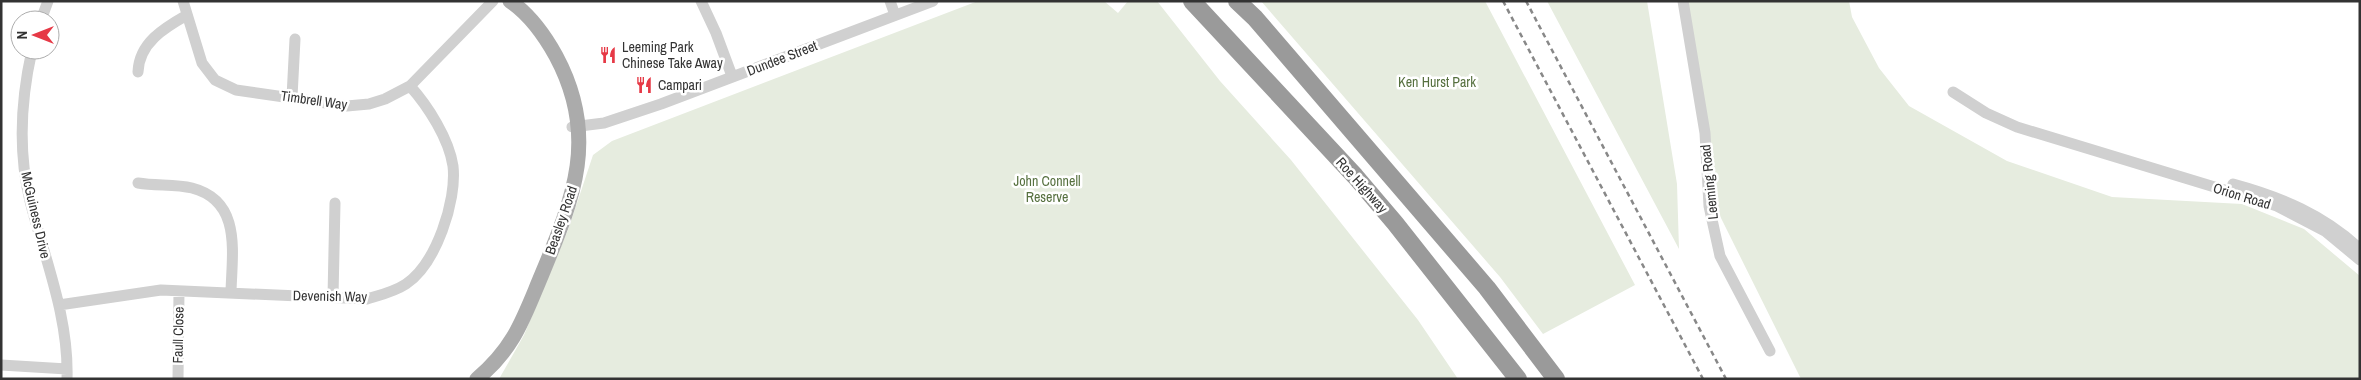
<svg xmlns="http://www.w3.org/2000/svg" width="2361" height="380" viewBox="0 0 2361 380" font-family="'Archivo Narrow',sans-serif">
	<style>
		.green { fill: #e6ecdf }
		.lines { fill: none; stroke-linecap: round; stroke-linejoin: round }
		.minor { stroke: #d0d0d0; stroke-width: 11 }
		.major { stroke: #ababab; stroke-width: 15 }
		.highway { stroke: #9a9a9a; stroke-width: 18 }
		.rail { stroke: #888; stroke-width: 2.5; stroke-dasharray: 5 4; stroke-linecap: butt }
		.labels { text-anchor: middle; stroke-width: 5; stroke-linejoin: round; paint-order: stroke }
		.poi-label { font-size: 14px; fill: #333; stroke: #fff; text-anchor: start }
		.street-label { font-size: 14px; fill: #333; stroke: #fff }
		.park-label { font-size: 14px; fill: #56703f; stroke: #fff }
	</style>
	<rect width="100%" height="100%" fill="#fff"/>
	<path class="green" d="M978 1H1104L1118 13 1128 1H1157L1220 81 1291 160 1418 320 1458 379H499L524 335 568 230 593 155 612 141Z
		M1261 1H1485L1635 285 1543 334 1500 277Z
		M1547 1H1647L1677 184 1679 249Z
		M1687 1H1849L1852 17 1879 68 1909 106 2007 161 2112 197 2242 204 2304 229 2360 276V379H1801L1719 214Z"/>
	<g class="lines">
		<path class="minor" d="M183 1 202 63 215 80 236 90 347 106 369 104 385 99 410 86 493 1
			M701 1 716 33 732 76
			M890 1 895 15
			M1683 1 1705 133 1709 206 1720 256 1770 351
			M41 20 48 1
			M32 50C21 99 18 152 30 201 45 260 69 317 67 379
			M138 72C139 43 164 28 187 15
			M1953 92 1986 113 2017 127 2277 206 2325 231 2360 260
			M292 97 295 39
			M572 127 604 123 661 104 933 1
			M138 183C156 186 175 184 192 188 242 201 232 252 231 292
			M2233 184C2281 197 2324 215 2360 249
			M333 297 335 203
			M59 305 161 290 367 299C380 295 394 292 406 284 436 264 457 201 453 166 449 139 428 106 410 86
			M1 365 67 369
			M178 379 179 291"/>
		<path class="major" d="M477 379C515 347 523 319 542 274 574 197 599 136 556 56 545 36 529 14 510 1"/>
		<path class="highway" d="M1192 1 1355 176 1395 223 1518 379
			M1237 1 1255 18 1487 288 1556 379"/>
		<path class="rail" d="M1503 1 1703 379
			M1526 1 1726 379"/>
	</g>
	<defs>
		<g id="restaurant-bare" transform="scale(1.35)"><path d="M-5-6h1v4h1v-4h1v4h1v-4h1v5L-1.5 .5V6h-2V.5L-5-1ZM5-6V6H3V1.5H1.5Q1.5-4 5-6Z" fill="#e63946" stroke="#fff" stroke-width="2.5" paint-order="stroke"/></g>
	</defs>
	<g fill-rule="evenodd">
		<use href="#restaurant-bare" x="608" y="55"/>
		<use href="#restaurant-bare" x="644" y="85"/>
	</g>
	<g class="labels">
		<g class="poi-label">
			<text x="622" y="52">Leeming Park<tspan x="622" dy="16">Chinese Take Away</tspan></text>
			<text x="658" y="90">Campari</text>
		</g>
		<g class="street-label">
			<text transform="translate(782 58) rotate(-21)" y="5">Dundee Street</text>
			<text transform="translate(314 100) rotate(8)" y="5">Timbrell Way</text>
			<text transform="translate(1709 182) rotate(-96)" y="5">Leeming Road</text>
			<text transform="translate(1362 185) rotate(48)" y="5">Roe Highway</text>
			<text transform="translate(2242 196) rotate(17)" y="5">Orion Road</text>
			<text transform="translate(36 215) rotate(77)" y="5">McGuiness Drive</text>
			<text transform="translate(561 220) rotate(-71)" y="5">Beasley Road</text>
			<text transform="translate(330 296) rotate(1)" y="5">Devenish Way</text>
			<text transform="translate(178 335) rotate(-89)" y="5">Faull Close</text>
		</g>
		<g class="park-label">
			<text x="1437" y="87">Ken Hurst Park</text>
			<text x="1047" y="186">John Connell<tspan x="1047" dy="16">Reserve</tspan></text>
		</g>
	</g>
	<rect width="2361" height="380" fill="none" stroke="#333333" stroke-width="5"/>
	<g transform="translate(35 35) rotate(270)"><circle r="24" fill="#ffffff" stroke="#adadad"/>
	<path d="M0-4L9 19L0 12L-9 19Z" fill="#e63946"/>
	<text y="-8" font-size="14" font-weight="bold" text-anchor="middle" fill="#333333">N</text>
	</g>
</svg>
